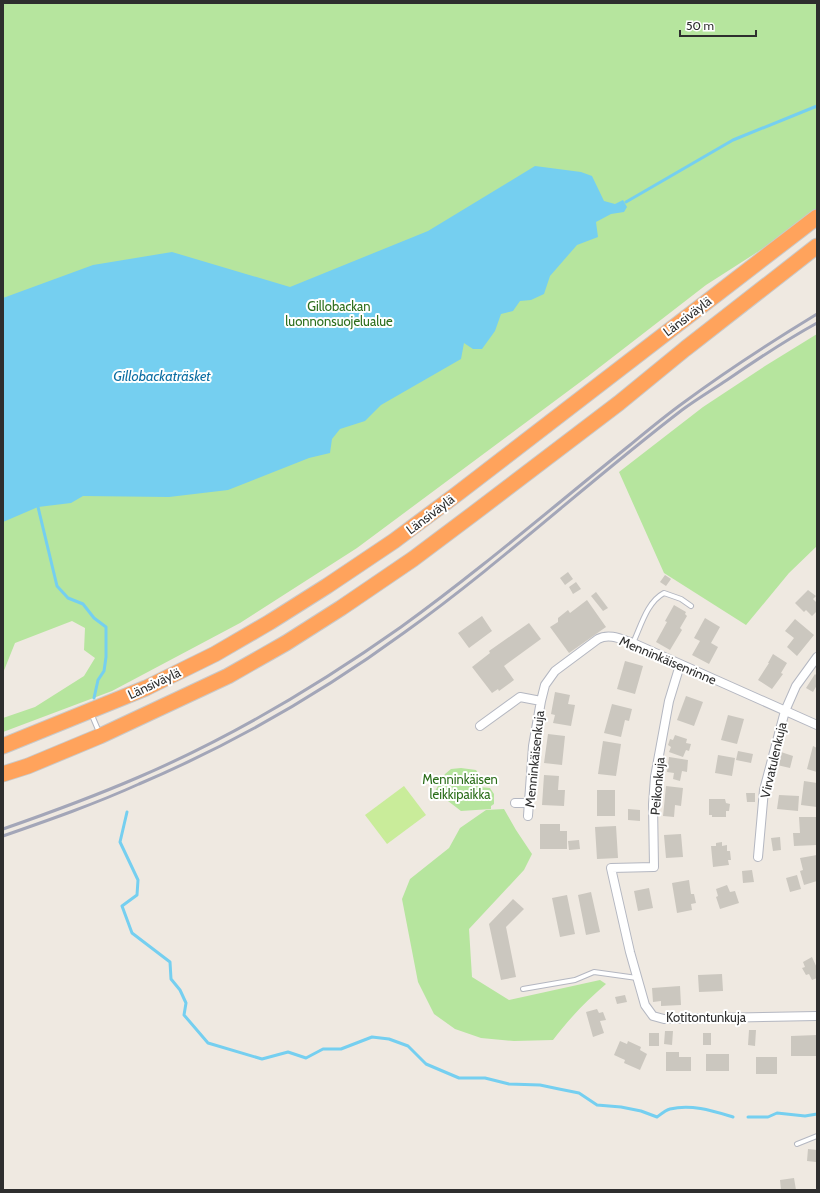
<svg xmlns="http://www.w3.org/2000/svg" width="820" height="1193" viewBox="0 0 820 1193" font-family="Cabin,sans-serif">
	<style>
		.green { fill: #b6e59e }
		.pitch { fill: #c9ec9a }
		.water { fill: #75cff0 }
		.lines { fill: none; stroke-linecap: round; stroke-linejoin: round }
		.stream { stroke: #75cff0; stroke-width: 3 }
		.building { fill: #cbc7bf }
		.service-casing { stroke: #b4b7c1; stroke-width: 6 }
		.minor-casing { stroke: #b4b7c1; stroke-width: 10 }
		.motorway-casing { stroke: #c9c9c9; stroke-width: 17 }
		.service { stroke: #fff; stroke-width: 4 }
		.minor { stroke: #fff; stroke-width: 8 }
		.motorway { stroke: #ffa35c; stroke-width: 15 }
		.rail { stroke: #a3a6b8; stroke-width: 3 }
		.labels { text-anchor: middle; stroke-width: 4; stroke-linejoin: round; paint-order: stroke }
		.park-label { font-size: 13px; fill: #2c6e1b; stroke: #fff }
		.street-label { font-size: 13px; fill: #2e2e2e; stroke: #fff }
		.water-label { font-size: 14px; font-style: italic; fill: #0d6fa3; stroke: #fff }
	</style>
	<rect width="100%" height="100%" fill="#efe9e1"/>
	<path class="green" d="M3 3H817V219L770 244 706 285 587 377 357 548 240 623 112 691 3 732V718L35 707 84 676 95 658 84 650 85 628 72 621 15 643 3 673Z
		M817 334V546L789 573 746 625 664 573 619 472 703 407 765 366Z
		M461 768 476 770 478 773V783L480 787 490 788 494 794V804L491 806V809L461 811 435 791 445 774 451 769Z
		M504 809 516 830 532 854 524 870 469 929 472 977 509 1000 600 980 606 984C586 1001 569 1019 553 1040L514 1041 481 1038 455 1029 434 1014 418 982 402 899 410 879 449 848 460 828 486 810Z"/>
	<path class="pitch" d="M404 786 426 815 387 844 365 815Z"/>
	<path class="water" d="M535 166 581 172 592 176 604 201 615 204 623 200 627 207 624 212 611 214 596 222 598 237 577 245 550 276 544 294 531 300 520 301 513 311 501 314 495 331 482 349H473L464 343 461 359 381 405 365 421 340 429 332 439 330 453 309 458 228 490 169 497 83 496 71 503 38 507 3 522V298L93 265 172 252 290 287 428 231Z"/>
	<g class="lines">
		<path class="stream" d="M626 202 733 140 817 106
			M38 507 57 586 68 598 83 604 94 618 106 627V657L104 671 98 680 94 698
			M127 812 120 842 138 880 137 895 122 906 132 933 170 962 171 979 180 990 186 1003 184 1015 208 1043 262 1059 288 1052 306 1058 323 1049H341L372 1037 389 1039 408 1046 426 1064 459 1078H485L509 1084 540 1085 559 1089 579 1093 597 1105 621 1107 641 1111 657 1117C661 1114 666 1110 670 1109 692 1104 713 1111 733 1117
			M748 1117H768L777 1113 805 1116 817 1114"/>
	</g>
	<path class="building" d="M568 572 573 579 565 585 560 578Z
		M665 575 671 579 666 586 660 582Z
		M576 582 581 589 573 594 569 587Z
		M808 590 816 596 813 599 817 603V611L812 616 806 610 804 612 795 603Z
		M596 592 608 608 603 611 591 596Z
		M587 600 606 627 569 653 550 627 558 622V618L568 610 570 613Z
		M674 605 686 612 685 614 687 616 680 628 682 630 670 650 656 642 667 622 665 621Z
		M482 616 492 631 469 648 458 633Z
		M705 618 720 627 711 643 718 647 709 664 692 655 700 641 694 638Z
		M795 619 814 635 797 656 787 647 794 638 785 631Z
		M529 623 541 639 504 666 514 680 499 691 498 689 492 693 472 667 490 653 489 651Z
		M773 654 787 663 781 673 783 674 772 689 758 680 769 663H768Z
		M625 661 643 666 635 694 617 689Z
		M815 674 817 676V685L813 692 806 688Z
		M555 692 570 695 568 704 575 705 571 726 553 723 555 715 551 714Z
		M686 696 703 702 694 726 677 720Z
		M612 704 632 709 629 721 625 720 621 737 604 733Z
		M728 715 744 719 737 744 721 740Z
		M548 734 565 736 562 765 544 763Z
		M675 735 687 739 686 743 691 744 689 751 686 750 683 757 669 752 671 747 668 745 670 739 673 740Z
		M603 741 621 744 616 776 598 774Z
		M813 746 817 748V772L807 769Z
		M738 751 753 754 751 763 736 760Z
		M781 752 793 756 790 768 777 765Z
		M718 755 735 758 732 776 715 773Z
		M669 757 688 760 687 772 682 771 680 781 673 779 674 773 667 772Z
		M544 775 559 776 558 790H565L564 806 542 805Z
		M804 781 817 783V807L801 805Z
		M666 786 683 788 681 806 675 805 674 817 663 816Z
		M597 790H615V816H597Z
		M746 793H755V802H747Z
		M779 795 799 796 798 811 777 809Z
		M709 799H725L726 803 730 804 729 811H726V817H712V815H709Z
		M628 809 640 810V821L628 820Z
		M799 817H817V845L794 846 793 833H800Z
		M540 824H560V831H567V849H540Z
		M616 826 618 858 597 859 595 827Z
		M681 834 683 857 666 858 664 835Z
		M780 837 781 850 773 851 771 838Z
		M579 840 580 849 569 850 568 841Z
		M722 842V846L727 845V851H730L731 860H728L729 865 713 867 711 846H716V843Z
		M817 855V881L804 885 800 871 803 870 800 858Z
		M752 870 754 882 743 883 742 871Z
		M797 875 801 889 790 892 786 878Z
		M689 880 691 894H694L696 903 691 904 692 910 677 913 672 883Z
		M727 885 730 892 735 891 739 903 720 909 716 897 718 896 716 889Z
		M649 888 653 908 638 911 634 891Z
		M591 892 600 932 586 935 578 895Z
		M567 895 575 934 560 937 552 898Z
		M513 899 524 909 506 927 516 977 501 980 489 924Z
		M812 957 817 968V978L812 980 809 974 806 975 802 968 805 967 803 962Z
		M722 974 723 991 699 992 698 975Z
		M680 986 681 1005 661 1006V1001L653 1002 652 988Z
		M625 995 627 1002 617 1004 615 997Z
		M597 1009 599 1013 603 1012 606 1020 600 1021 604 1033 593 1037 586 1012Z
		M749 1030H756L755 1046 748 1045Z
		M665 1031H673L672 1045 664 1044Z
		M649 1033H659V1046H649Z
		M703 1033H711V1045H703Z
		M817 1035V1056H791V1036Z
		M620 1041 627 1044 628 1041 641 1047 640 1050 647 1054 640 1070 624 1063 625 1060 614 1055Z
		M666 1052H679V1057H691V1071H666Z
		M706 1054H729V1071H706Z
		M756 1057H777V1074H756Z
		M808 1149 817 1150 816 1162 807 1161Z
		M794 1178 796 1190H781L780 1180Z"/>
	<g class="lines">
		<g class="service-casing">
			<path id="service" d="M633 643C641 626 647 602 664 593L681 599 691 606
				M91 713 99 732
				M523 989 575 980 594 972 637 978
				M797 1144 817 1136"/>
		</g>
		<g class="minor-casing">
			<path id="minor" d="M680 665 669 701 655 777 653 804 654 867 611 868 630 952 645 1005 653 1016 664 1019 817 1016
				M480 726 520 697 541 701 545 685 555 671 598 639C609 633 621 639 633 643L817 725
				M515 803H529
				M528 816 533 746 541 701
				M758 857 764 790 785 711 796 686 817 657"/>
		</g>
		<g class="motorway-casing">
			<path id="motorway" d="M3 746 146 688 215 654 270 622 327 586 394 541 457 494 817 217
				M3 774 28 766 100 736 228 676 286 643 341 608 413 559 473 514 619 403 685 349 817 246"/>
		</g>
		<use href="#service" class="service"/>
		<use href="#minor" class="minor"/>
		<use href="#motorway" class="motorway"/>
		<path class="rail" d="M3 829C49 813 95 796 139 777 232 737 319 685 401 627 480 570 554 506 630 445 647 431 665 416 683 403 726 371 771 342 817 314
			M3 836C49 820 95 804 139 784 233 744 323 692 405 632 501 563 588 482 682 410 697 399 712 390 727 380 756 360 786 340 817 323"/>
	</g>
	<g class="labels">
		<g class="park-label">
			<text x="339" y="311">Gillobackan<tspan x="339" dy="15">luonnonsuojelualue</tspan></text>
			<text x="460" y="784">Menninkäisen<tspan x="460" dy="15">leikkipaikka</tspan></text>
		</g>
		<g class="street-label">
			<text transform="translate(687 316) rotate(-37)" y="5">Länsiväylä</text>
			<text transform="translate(430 514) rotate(-37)" y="5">Länsiväylä</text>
			<text transform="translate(668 660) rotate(23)" y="5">Menninkäisenrinne</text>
			<text transform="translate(154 683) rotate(-25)" y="5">Länsiväylä</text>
			<text transform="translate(534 759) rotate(-84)" y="5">Menninkäisenkuja</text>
			<text transform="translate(773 760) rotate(-77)" y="5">Virvatulenkuja</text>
			<text transform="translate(657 786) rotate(-85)" y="5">Peikonkuja</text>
			<text x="706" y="1022">Kotitontunkuja</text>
		</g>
		<g class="water-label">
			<text x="162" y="381">Gillobackaträsket</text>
		</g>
	</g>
	<rect width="820" height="1193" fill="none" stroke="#2e2e2e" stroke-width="8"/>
	<path d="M680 30v6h76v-6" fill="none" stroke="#2e2e2e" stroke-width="2"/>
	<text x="686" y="30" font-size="12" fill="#2e2e2e" stroke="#ffffff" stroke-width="3" paint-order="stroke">50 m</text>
</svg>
